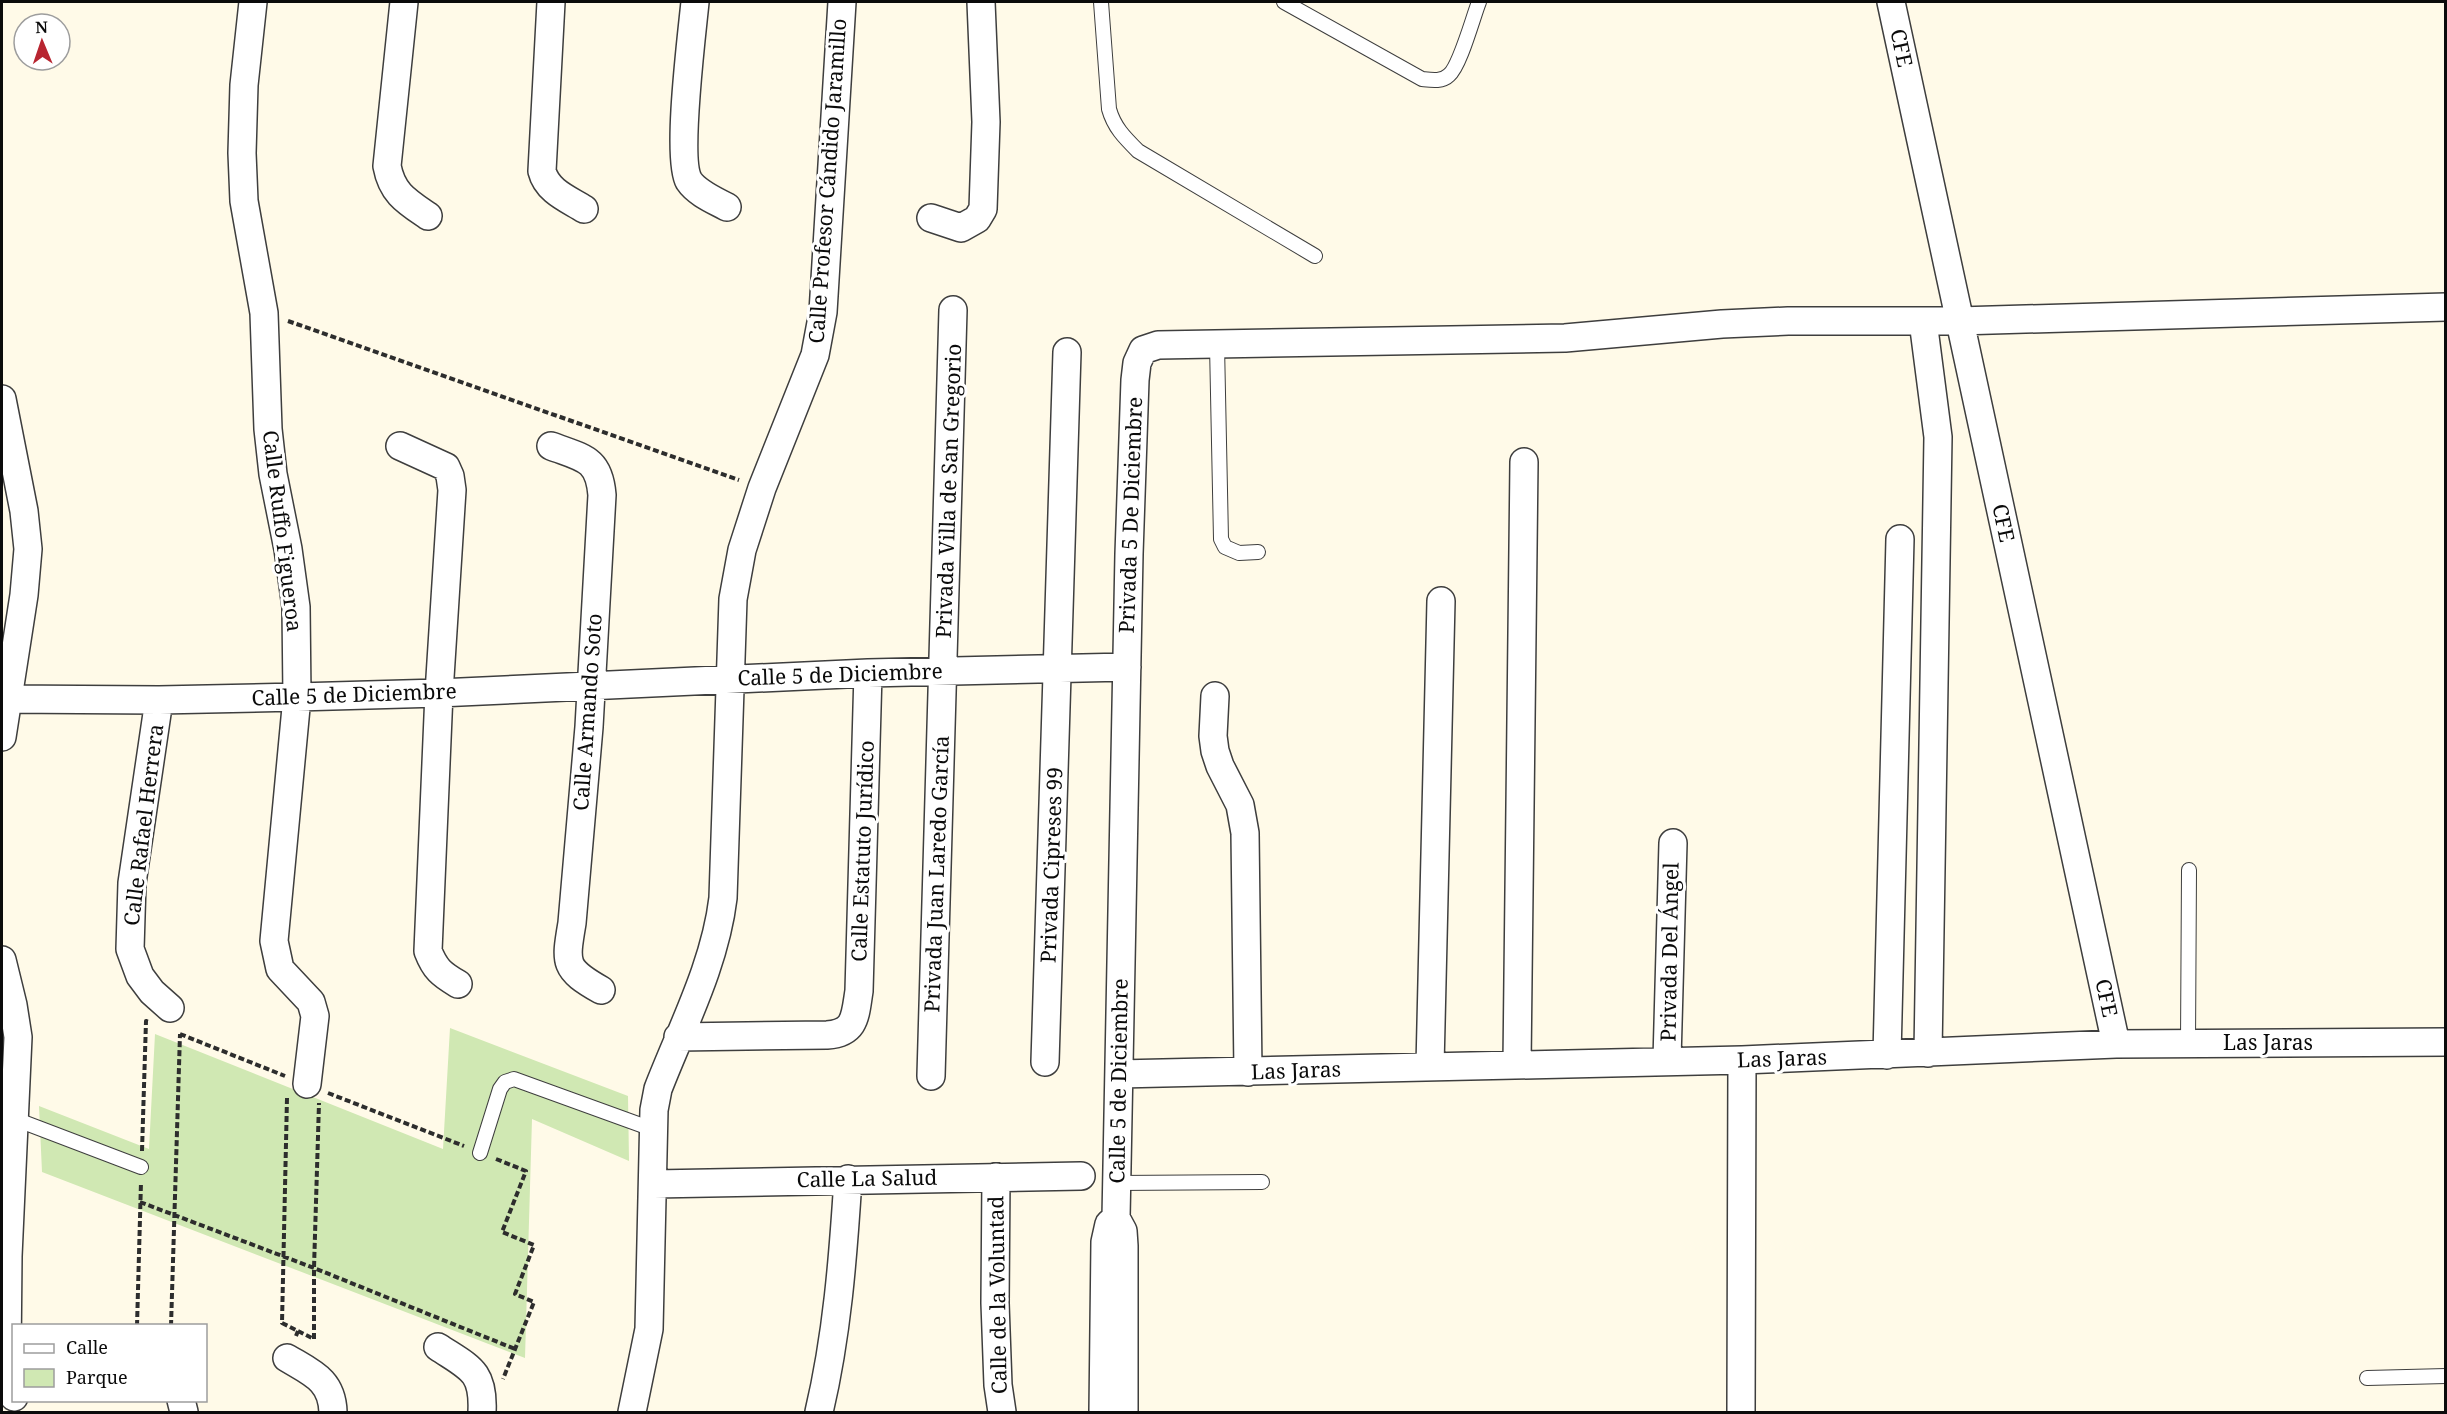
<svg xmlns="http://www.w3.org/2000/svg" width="2447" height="1414" viewBox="0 0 2447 1414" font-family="'Noto Serif',serif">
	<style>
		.green { fill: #d0e8b3 }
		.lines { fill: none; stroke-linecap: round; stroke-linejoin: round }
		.lane-casing { stroke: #3e3e3e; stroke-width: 16 }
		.street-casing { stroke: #3e3e3e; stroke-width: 30 }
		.path { stroke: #2d2d2d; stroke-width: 4; stroke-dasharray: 6 3; stroke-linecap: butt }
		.lane { stroke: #fff; stroke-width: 14 }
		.street { stroke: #fff; stroke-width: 27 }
		.labels { text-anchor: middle; stroke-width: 6; stroke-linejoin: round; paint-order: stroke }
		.street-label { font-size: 21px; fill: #0b0b0b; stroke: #fff }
	</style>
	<rect width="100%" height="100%" fill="#fffae8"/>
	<path class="green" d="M450 1028 628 1096 629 1161 532 1119 525 1358 42 1172 39 1106 149 1149 155 1034 443 1149Z"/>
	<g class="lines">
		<g class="lane-casing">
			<path id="lane" d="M1101 2 1109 109C1114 127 1124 137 1138 151L1315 256
				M1284 2 1422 79C1431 80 1442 82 1449 75 1460 66 1473 17 1479 2
				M1217 345 1221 539 1225 547 1239 553 1258 552
				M2188 1043 2189 870
				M15 1119 141 1167
				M480 1153 500 1089 505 1082 514 1079 652 1129
				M1116 1183 1262 1182
				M2367 1378 2446 1376"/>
		</g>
		<g class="street-casing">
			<path id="street" d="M253 2 244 85 242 153 244 201 264 313 268 429 273 474 288 549 296 607 297 697 274 941 280 969 311 1002 315 1016 307 1084
				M404 2 387 166C392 193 406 201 428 216
				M551 2 542 171C547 191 568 199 584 209
				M695 2C692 33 676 159 689 181 697 193 714 200 727 207
				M1891 2 2116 1044
				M931 218 961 228 977 219 983 209 986 122 981 2
				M1923 321 1938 437 1928 1053
				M2 399 24 511 28 549 24 595 2 737
				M400 446 446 467 450 476 452 490 439 693 428 951C435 969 441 974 458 984
				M551 446C583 458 599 458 602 495L589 727 572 923C565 964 564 969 601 990
				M1215 696 1213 736 1215 751 1220 766 1240 805 1245 833 1248 1072
				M2 699 159 700 297 697 439 693 868 673 1127 667
				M159 700 132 883 130 949 140 976 152 992 170 1008
				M2 960 13 1005 18 1037 8 1256 7 1358 14 1397
				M678 1037 827 1035C856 1033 855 1016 859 991L868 673
				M1887 1055 1900 539
				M1667 1060 1673 843
				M1045 1062 1067 352
				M1517 1064 1524 462
				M1430 1066 1441 601
				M1119 1074 1742 1060 2116 1044 2446 1042
				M931 1076 953 310
				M996 1177 995 1303 998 1385 1002 1412
				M654 1184 1081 1176
				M438 1347C470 1368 484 1371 482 1412
				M287 1358C312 1373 332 1380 333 1412
				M181 1400 184 1412
				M632 1412 649 1329 654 1110 658 1089C682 1027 715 965 723 898L733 599 742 550 762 488 815 355 823 312 842 2
				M819 1412C837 1336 843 1258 848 1179
				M1103 1412 1105 1242 1109 1224 1116 1218
				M1124 1412V1246L1123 1231 1116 1218 1129 554 1135 380 1137 363 1143 350 1158 345 1565 338 1722 324 1788 321H1959L2446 307
				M1741 1412 1742 1060"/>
		</g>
		<path class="path" d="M288 321 739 480
			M180 1034 285 1076
			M328 1093 464 1146
			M287 1098 282 1323 298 1331 296 1336
			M142 1151 146 1021 149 1022
			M496 1159 526 1171 502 1232 534 1245 515 1294 534 1302 503 1379
			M140 1202 314 1268 515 1349
			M137 1326 141 1182
			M171 1326 180 1034
			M298 1331 314 1339V1268L319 1103"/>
		<use href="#lane" class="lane"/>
		<use href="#street" class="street"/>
	</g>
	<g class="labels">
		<g class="street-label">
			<text transform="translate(1901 48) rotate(78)" y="7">CFE</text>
			<text transform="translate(828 181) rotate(-86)" y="7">Calle Profesor Cándido Jaramillo</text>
			<text transform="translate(949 491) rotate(-88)" y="7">Privada Villa de San Gregorio</text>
			<text transform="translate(1131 515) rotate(-88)" y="7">Privada 5 De Diciembre</text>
			<text transform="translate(2003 523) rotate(78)" y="7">CFE</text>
			<text transform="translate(282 531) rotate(83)" y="7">Calle Ruffo Figueroa</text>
			<text transform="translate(840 675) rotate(-2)" y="7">Calle 5 de Diciembre</text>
			<text transform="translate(354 695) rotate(-2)" y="7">Calle 5 de Diciembre</text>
			<text transform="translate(588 712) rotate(-86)" y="7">Calle Armando Soto</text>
			<text transform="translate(144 825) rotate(-83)" y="7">Calle Rafael Herrera</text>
			<text transform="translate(863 851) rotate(-88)" y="7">Calle Estatuto Jurídico</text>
			<text transform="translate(1052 865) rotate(-88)" y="7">Privada Cipreses 99</text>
			<text transform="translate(937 874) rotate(-88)" y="7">Privada Juan Laredo García</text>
			<text transform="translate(1670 952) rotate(-89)" y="7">Privada Del Ángel</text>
			<text transform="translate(2106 998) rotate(78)" y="7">CFE</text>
			<text x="2268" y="1050">Las Jaras</text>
			<text transform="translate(1782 1059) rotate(-2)" y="7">Las Jaras</text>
			<text transform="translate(1296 1071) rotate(-2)" y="7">Las Jaras</text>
			<text transform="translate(1119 1081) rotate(-89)" y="7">Calle 5 de Diciembre</text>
			<text transform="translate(867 1179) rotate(-1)" y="7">Calle La Salud</text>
			<text transform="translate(998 1295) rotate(-91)" y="7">Calle de la Voluntad</text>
		</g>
	</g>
	<rect width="2447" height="1414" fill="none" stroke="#0b0b0b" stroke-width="6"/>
	<rect x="12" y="1324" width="195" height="78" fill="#ffffff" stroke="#9d9d9d" stroke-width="1.5"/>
	<rect x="24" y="1344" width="30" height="9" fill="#ffffff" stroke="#9d9d9d" stroke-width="1.5"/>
	<text x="66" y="1354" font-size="18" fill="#0b0b0b">Calle</text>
	<rect x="24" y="1369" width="30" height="18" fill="#d0e8b3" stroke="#9d9d9d" stroke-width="1.5"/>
	<text x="66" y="1384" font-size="18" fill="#0b0b0b">Parque</text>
	<g transform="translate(42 42) rotate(358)"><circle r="28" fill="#ffffff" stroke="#9d9d9d" stroke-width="1.5"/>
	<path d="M0-4.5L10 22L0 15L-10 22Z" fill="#b82530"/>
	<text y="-9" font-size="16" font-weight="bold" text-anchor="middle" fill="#0b0b0b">N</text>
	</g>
</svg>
